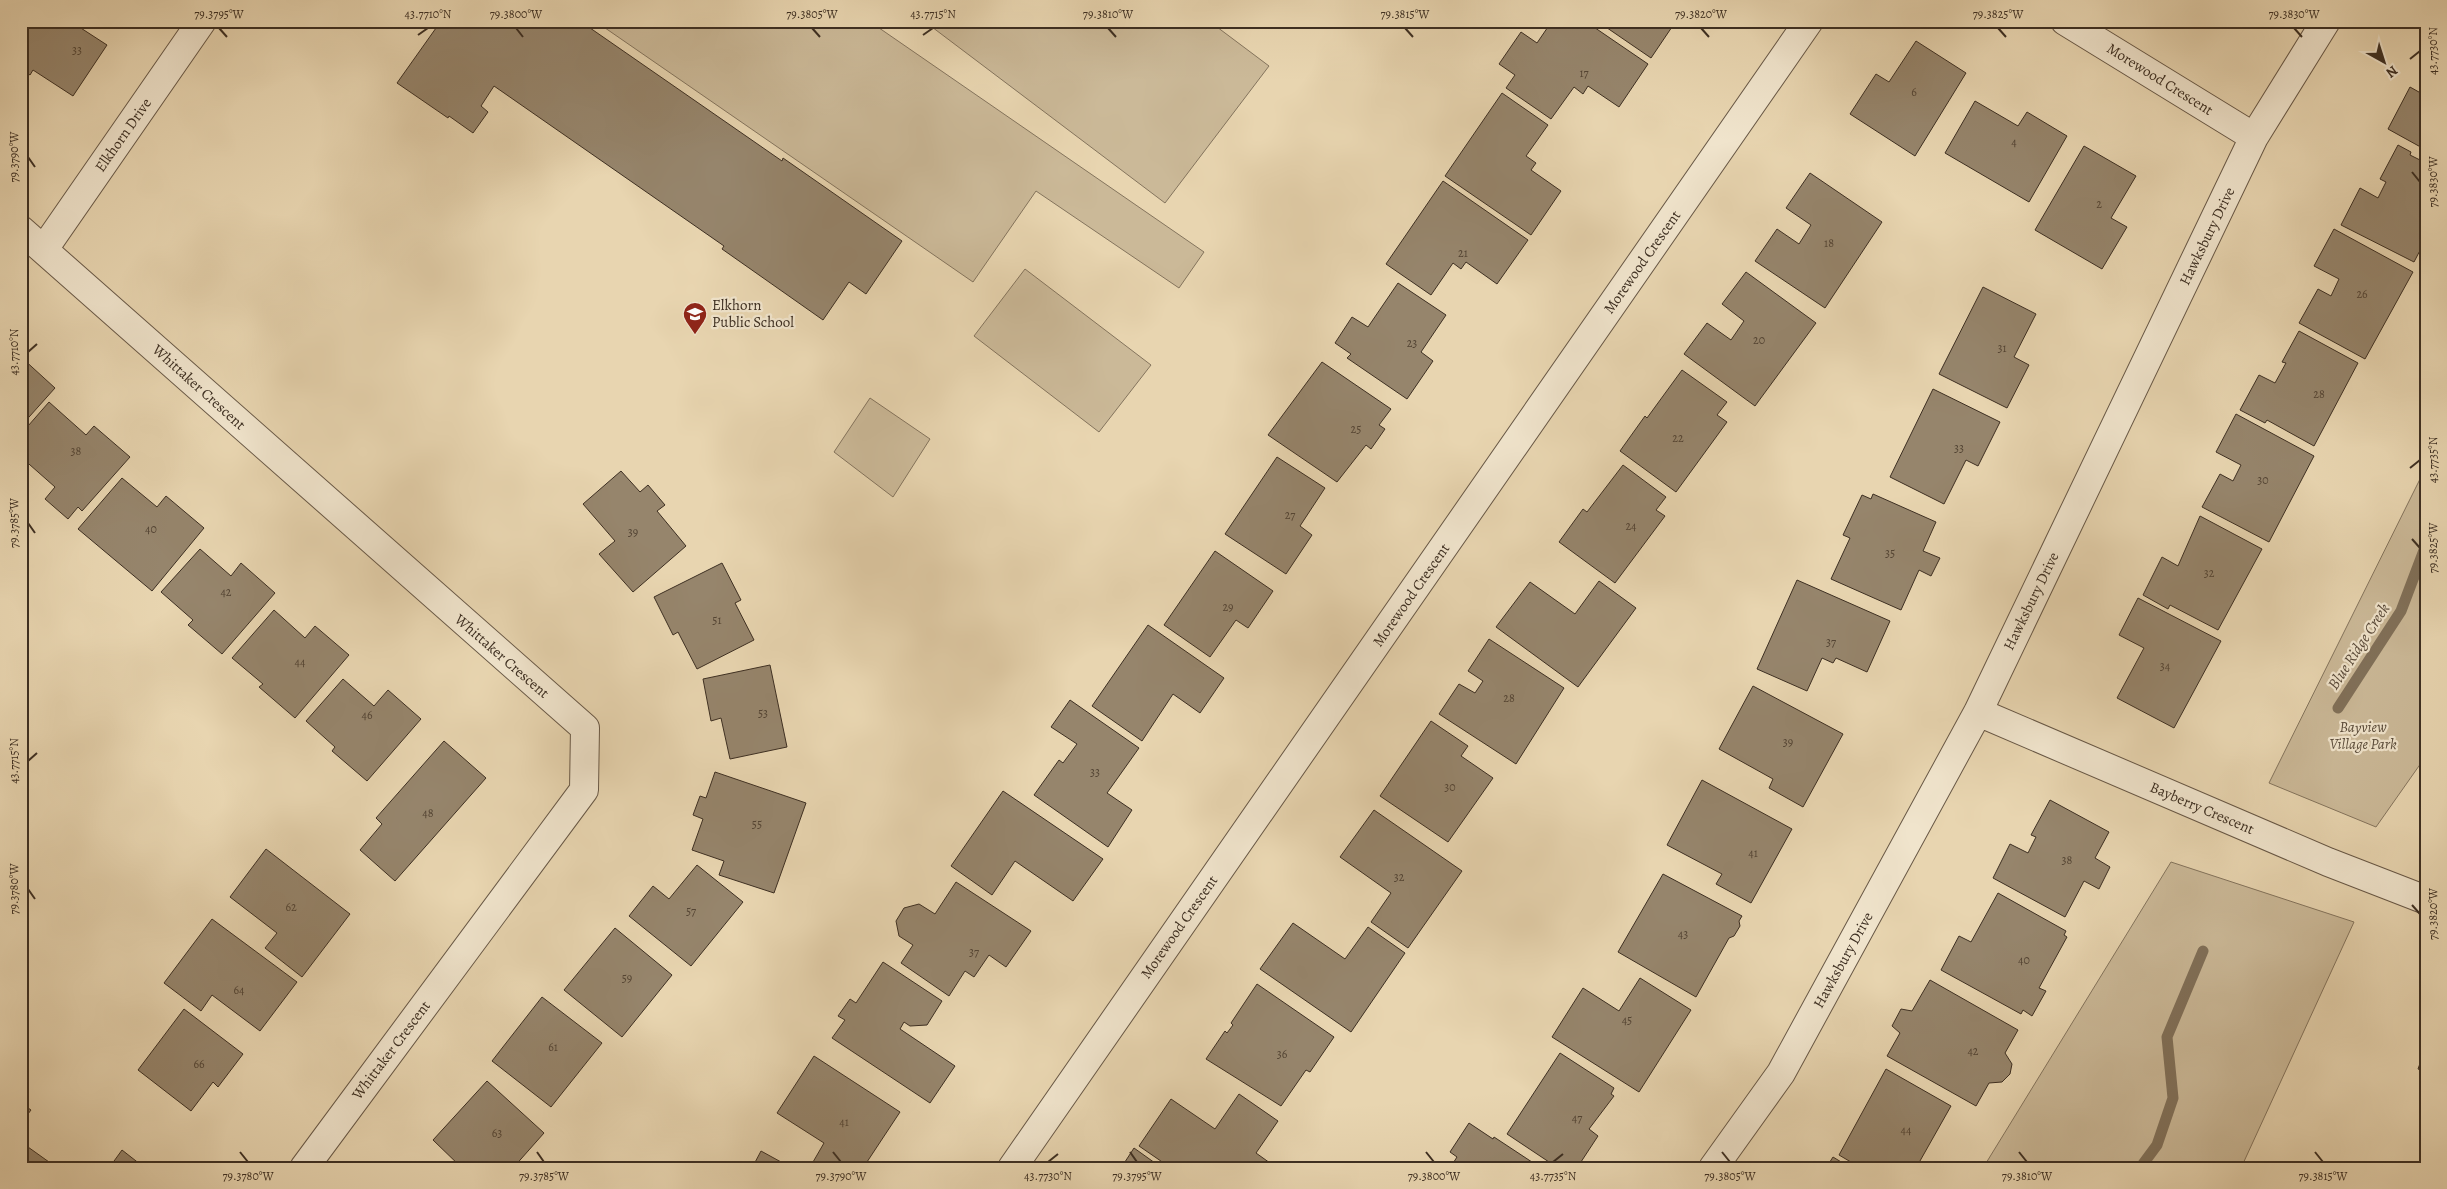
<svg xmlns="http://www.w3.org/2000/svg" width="2447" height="1189" viewBox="0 0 2447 1189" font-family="Alegreya,serif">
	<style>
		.green { fill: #cbb998; stroke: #84745d }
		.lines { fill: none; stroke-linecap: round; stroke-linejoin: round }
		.stream { stroke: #81715a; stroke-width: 11 }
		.building { fill: #96856c; stroke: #3d2f22 }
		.minor-casing { stroke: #685846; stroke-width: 30 }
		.minor { stroke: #f0e4cc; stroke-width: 28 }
		.ticks { fill: none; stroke: #3d2f22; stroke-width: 2 }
		.labels { text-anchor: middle; stroke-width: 4.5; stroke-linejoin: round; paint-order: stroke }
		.number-label { font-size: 12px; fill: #534434 }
		.street-label { font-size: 15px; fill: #3d2f22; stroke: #f0e4cc }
		.poi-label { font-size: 15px; fill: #3d2f22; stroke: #f0e4cc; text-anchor: start }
		.park-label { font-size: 15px; font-style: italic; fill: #594b3a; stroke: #f0e4cc }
		.water-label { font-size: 16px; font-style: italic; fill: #594a3a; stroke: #f0e4cc }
		.neatline { fill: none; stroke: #3d2f22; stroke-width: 2 }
		.ticks-label { font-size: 12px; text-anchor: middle; fill: #3d2f22 }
	</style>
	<rect width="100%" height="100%" fill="#e8d5b0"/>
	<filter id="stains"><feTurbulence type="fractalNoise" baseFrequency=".004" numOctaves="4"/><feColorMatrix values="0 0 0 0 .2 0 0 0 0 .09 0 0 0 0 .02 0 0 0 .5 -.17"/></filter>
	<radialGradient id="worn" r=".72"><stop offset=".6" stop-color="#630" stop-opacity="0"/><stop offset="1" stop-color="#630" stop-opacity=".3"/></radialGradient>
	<path class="green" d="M595 21H869L1204 252 1179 288 1036 191 973 282Z
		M924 21H1209L1269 66 1165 203Z
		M1025 269 1151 365 1099 432 974 336Z
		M870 398 930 439 893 497 834 452Z
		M2426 467V756L2376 827 2269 783Z
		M2171 862 2354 922 2241 1168H1983Z"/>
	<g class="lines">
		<path class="stream" d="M2338 708 2401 611 2426 545
			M2140 1168 2157 1145 2173 1098 2167 1037 2203 951"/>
	</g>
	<path class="building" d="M21 21H70L107 45 73 96 33 70 30 75 21 69Z
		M441 21H580L782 161 783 158 902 241 866 294 849 282 823 320 722 249 724 246 494 86 481 106 488 112 473 133 449 116 448 118 397 83Z
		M1552 21H1585L1648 64 1619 107 1588 86 1583 94 1574 87 1551 119 1506 88 1515 75 1499 64 1521 32 1537 43Z
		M1597 21H1676L1651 58Z
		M1916 41 1966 73 1915 156 1850 114 1876 74 1889 82Z
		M2410 87 2426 96V150L2388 129Z
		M1502 93 1548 125 1526 156 1536 163 1531 170 1561 191 1531 235 1445 176Z
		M1975 101 2018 126 2027 112 2067 136 2029 202 1945 153Z
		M2398 145 2411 152 2410 155 2426 163V239L2414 262 2341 225 2360 188 2378 198 2386 182 2380 179Z
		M2084 146 2136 176 2111 218 2127 227 2102 269 2035 230Z
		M1810 173 1882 222 1825 308 1755 261 1777 229 1799 244 1811 225 1786 208Z
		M1443 181 1528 240 1497 284 1466 262 1461 269 1453 263 1431 295 1386 264Z
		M2334 229 2413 272 2365 359 2299 323 2318 289 2331 296 2339 279 2314 266Z
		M1746 272 1816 323 1755 406 1684 354 1707 323 1731 340 1744 321 1722 304Z
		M1398 283 1446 315 1421 352 1433 361 1407 399 1347 358 1351 354 1335 343 1352 317 1368 327Z
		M1983 287 2036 314 2014 357 2029 365 2007 408 1939 374Z
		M2299 331 2358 363 2314 446 2267 420 2265 423 2240 410 2259 375 2275 383 2286 363 2282 362Z
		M21 357 55 388 21 426Z
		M1322 362 1391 409 1379 425 1385 429 1371 449 1366 445 1337 482 1268 435Z
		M1682 370 1727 402 1717 415 1727 422 1676 492 1620 451 1645 416 1647 418Z
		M1933 389 2000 422 1978 466 1966 460 1944 504 1890 477Z
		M49 402 86 435 94 426 130 457 82 511 78 507 68 519 45 499 55 487 21 457V434Z
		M2236 414 2314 456 2269 542 2202 507 2220 474 2233 481 2241 465 2216 452Z
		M1277 457 1325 488 1300 526 1312 535 1286 574 1225 534Z
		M1623 465 1666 497 1656 510 1665 516 1615 583 1559 542 1583 509 1587 512Z
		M621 471 640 492 648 485 665 505 657 511 686 546 633 592 599 554 615 541 583 504Z
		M122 478 157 507 166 496 204 528 152 591 78 529Z
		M1873 494 1936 522 1923 551 1940 558 1931 576 1919 570 1901 610 1831 579 1850 538 1843 535 1862 495 1871 499Z
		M2200 516 2262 549 2218 630 2170 605 2168 609 2143 595 2162 557 2178 566Z
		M200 549 231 576 241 563 275 593 222 654 188 625 193 620 161 592Z
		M1215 551 1273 591 1248 628 1236 620 1210 657 1164 625Z
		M722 563 741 600 735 603 754 640 697 669 678 632 673 635 654 597Z
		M1797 580 1890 621 1867 672 1836 658 1833 663 1822 658 1807 691 1757 669Z
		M1599 581 1636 608 1578 687 1496 627 1530 582 1575 614Z
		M2138 598 2221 641 2174 728 2117 698 2144 648 2119 635Z
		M274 610 305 638 315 626 349 655 295 718 259 687 263 684 232 658Z
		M1148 625 1224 678 1200 713 1173 694 1142 741 1092 706Z
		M1489 639 1564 688 1516 764 1439 714 1459 684 1475 693 1483 681 1468 671Z
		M770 665 787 747 730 759 721 718 711 721 703 679Z
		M343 679 374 706 388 690 421 719 367 781 332 751 335 747 306 721Z
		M1753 686 1843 734 1803 807 1769 788 1773 779 1719 749Z
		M1070 700 1139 748 1107 793 1132 810 1108 847 1034 795 1059 760 1063 763 1077 744 1051 727Z
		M1431 721 1468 746 1461 756 1493 778 1448 842 1380 796Z
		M444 741 486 778 395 881 360 850 382 824 376 818Z
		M715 772 806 803 774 893 719 875 724 861 692 850 703 819 693 815 700 796 706 798Z
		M1702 780 1792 829 1751 903 1716 884 1722 874 1667 845Z
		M1003 791 1103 859 1073 901 1015 861 992 895 951 866Z
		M2050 800 2109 832 2095 858 2110 867 2099 889 2084 881 2065 917 1993 878 2010 844 2028 853 2036 837 2031 835Z
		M1374 810 1462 871 1408 948 1371 922 1391 893 1340 857Z
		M266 849 350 914 302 977 265 948 277 933 230 897Z
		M697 865 743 902 691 966 629 916 653 886 669 899Z
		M1663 874 1742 916 1739 921 1740 926 1734 936 1729 938 1696 997 1618 952Z
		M956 882 1031 931 1006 967 989 955 974 977 965 971 949 996 901 963 913 945 899 936 896 921 904 908 919 904 935 914Z
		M1998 893 2066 931 2064 935 2067 937 2039 988 2046 991 2032 1016 2023 1010 2021 1014 1941 970 1959 936 1971 942Z
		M212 919 297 982 260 1031 212 995 201 1011 164 983Z
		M1293 923 1345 959 1368 927 1405 953 1351 1032 1260 969Z
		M615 928 672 975 622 1037 564 990Z
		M883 962 942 1001 927 1025 910 1026 904 1022 900 1029 955 1066 930 1103 832 1038 845 1020 838 1016 850 999 856 1003Z
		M1640 978 1691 1010 1639 1092 1552 1037 1583 988 1619 1011Z
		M1930 980 2018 1030 2005 1053 2012 1064 2010 1074 2002 1082 1989 1083 1976 1106 1887 1056 1900 1033 1892 1026 1901 1009 1912 1011Z
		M1257 984 1334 1037 1310 1072 1306 1070 1281 1106 1206 1059 1225 1031 1227 1033 1233 1025 1231 1023Z
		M542 997 602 1043 551 1107 492 1061Z
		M184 1009 243 1054 218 1087 213 1082 191 1111 138 1070Z
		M2426 1047V1072L2418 1069Z
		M1560 1053 1614 1088 1611 1094 1614 1096 1589 1129 1598 1136 1577 1168H1558L1507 1134Z
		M814 1056 900 1112 863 1168H822L813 1162 824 1143 777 1113Z
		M1886 1069 1951 1106 1916 1168H1861L1839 1155Z
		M487 1081 544 1133 513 1168H462L433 1140Z
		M1239 1094 1278 1121 1256 1153 1277 1168H1171L1139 1146 1171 1099 1215 1129Z
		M21 1100V1103L31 1110 21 1123Z
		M1469 1123 1493 1139 1494 1137 1541 1168H1450L1457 1157 1450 1152Z
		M21 1142 49 1162 56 1168H21Z
		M1134 1148 1162 1168H1121Z
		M122 1150 145 1168H109Z
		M761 1151 792 1168H752Z
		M1833 1157 1851 1168H1826Z"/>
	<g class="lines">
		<g class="minor-casing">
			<path id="minor" d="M2065 21 2254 137
				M21 230 585 728 584 790 304 1168
				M44 249 202 21
				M1978 712 2328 862 2426 900
				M1012 1168 1809 21
				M1713 1168 1781 1073 1978 712 2254 137 2326 21"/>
		</g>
		<use href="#minor" class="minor"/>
	</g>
	<path class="ticks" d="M219 28 227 37M516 28 523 37M812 28 820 37M1108 28 1116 37M1405 28 1413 37M1701 28 1709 37M1998 28 2006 37M2294 28 2302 37M418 35 428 28M923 35 933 28M2410 59 2420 51M28 157 35 167M2412 172 2420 182M28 352 37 344M2410 468 2420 460M28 523 35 533M2412 539 2420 548M28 761 37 753M28 889 35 899M2412 905 2420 914M240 1152 248 1162M537 1152 544 1162M833 1152 841 1162M1130 1152 1137 1162M1426 1152 1434 1162M1722 1152 1730 1162M2019 1152 2027 1162M2315 1152 2323 1162M1048 1162 1058 1154M1553 1162 1563 1154"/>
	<defs>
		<g id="school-pin" transform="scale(1.25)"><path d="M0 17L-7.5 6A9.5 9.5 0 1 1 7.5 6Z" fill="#8f2418" stroke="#f0e4cc"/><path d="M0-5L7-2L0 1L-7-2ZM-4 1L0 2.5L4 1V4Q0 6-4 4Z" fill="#fff"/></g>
	</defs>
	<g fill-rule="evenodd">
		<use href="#school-pin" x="695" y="314"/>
	</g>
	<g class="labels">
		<g class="number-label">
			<text x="77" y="54">33</text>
			<text x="1584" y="77">17</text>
			<text x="1914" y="96">6</text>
			<text x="2014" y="146">4</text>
			<text x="2099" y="208">2</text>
			<text x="1829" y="247">18</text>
			<text x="1463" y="257">21</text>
			<text x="2362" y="298">26</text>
			<text x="1759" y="344">20</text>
			<text x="1412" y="347">23</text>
			<text x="2002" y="352">31</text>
			<text x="2319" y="398">28</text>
			<text x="1356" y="433">25</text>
			<text x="1678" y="442">22</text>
			<text x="1959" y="452">33</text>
			<text x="76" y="455">38</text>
			<text x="2263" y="484">30</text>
			<text x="1290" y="519">27</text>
			<text x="1631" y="530">24</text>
			<text x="151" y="533">40</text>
			<text x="633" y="536">39</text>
			<text x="1890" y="557">35</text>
			<text x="2209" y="577">32</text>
			<text x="226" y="596">42</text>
			<text x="1228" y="611">29</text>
			<text x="717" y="624">51</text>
			<text x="1831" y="646">37</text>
			<text x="300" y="666">44</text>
			<text x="2165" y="670">34</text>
			<text x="1509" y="702">28</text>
			<text x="763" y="717">53</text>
			<text x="367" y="719">46</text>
			<text x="1788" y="746">39</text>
			<text x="1095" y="776">33</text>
			<text x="1450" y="791">30</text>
			<text x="428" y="817">48</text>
			<text x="757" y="828">55</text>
			<text x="1753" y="857">41</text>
			<text x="2067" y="864">38</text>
			<text x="1399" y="881">32</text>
			<text x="291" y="911">62</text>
			<text x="691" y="915">57</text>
			<text x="1683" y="938">43</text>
			<text x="974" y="956">37</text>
			<text x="2024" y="964">40</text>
			<text x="627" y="982">59</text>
			<text x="239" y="994">64</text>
			<text x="1627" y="1024">45</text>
			<text x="553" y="1051">61</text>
			<text x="1973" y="1055">42</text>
			<text x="1282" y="1058">36</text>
			<text x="199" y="1068">66</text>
			<text x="1577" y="1122">47</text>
			<text x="844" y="1126">41</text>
			<text x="1906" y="1134">44</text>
			<text x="497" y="1137">63</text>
		</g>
		<g class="street-label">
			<text transform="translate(2160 79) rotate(32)" y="5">Morewood Crescent</text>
			<text transform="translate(123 135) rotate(-55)" y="5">Elkhorn Drive</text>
			<text transform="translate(2207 236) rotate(-64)" y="5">Hawksbury Drive</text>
			<text transform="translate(1642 262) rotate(-55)" y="5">Morewood Crescent</text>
			<text transform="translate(199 387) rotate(42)" y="5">Whittaker Crescent</text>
			<text transform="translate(1411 595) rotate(-55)" y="5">Morewood Crescent</text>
			<text transform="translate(2031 601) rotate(-64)" y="5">Hawksbury Drive</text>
			<text transform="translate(502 656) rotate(41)" y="5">Whittaker Crescent</text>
			<text transform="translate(2202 808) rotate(23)" y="5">Bayberry Crescent</text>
			<text transform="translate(1179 927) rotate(-55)" y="5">Morewood Crescent</text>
			<text transform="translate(1843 960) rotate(-61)" y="5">Hawksbury Drive</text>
			<text transform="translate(391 1050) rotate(-53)" y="5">Whittaker Crescent</text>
		</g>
		<g class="poi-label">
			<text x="712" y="310">Elkhorn<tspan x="712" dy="17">Public School</tspan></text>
		</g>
		<g class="park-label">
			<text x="2363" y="732">Bayview<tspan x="2363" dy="17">Village Park</tspan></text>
		</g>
		<g class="water-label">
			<text transform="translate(2358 646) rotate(-57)" y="6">Blue Ridge Creek</text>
		</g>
	</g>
	<rect width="2447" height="1189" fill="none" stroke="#e8d5b0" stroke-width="55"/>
	<g transform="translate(2384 62) rotate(141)" stroke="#f0e4cc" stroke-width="4" paint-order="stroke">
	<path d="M0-4L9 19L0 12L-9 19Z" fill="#3d2f22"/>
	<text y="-8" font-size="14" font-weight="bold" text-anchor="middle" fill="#3d2f22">N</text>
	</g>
	<rect x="28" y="28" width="2392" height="1134" class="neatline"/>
	<g class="ticks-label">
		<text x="219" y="18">79.3795°W</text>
		<text x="428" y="18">43.7710°N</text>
		<text x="516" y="18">79.3800°W</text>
		<text x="812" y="18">79.3805°W</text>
		<text x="933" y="18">43.7715°N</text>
		<text x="1108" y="18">79.3810°W</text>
		<text x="1405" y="18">79.3815°W</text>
		<text x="1701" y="18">79.3820°W</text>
		<text x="1998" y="18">79.3825°W</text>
		<text x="2294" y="18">79.3830°W</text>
		<text transform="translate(2433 51) rotate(-90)" y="4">43.7730°N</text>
		<text transform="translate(14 157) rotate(-90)" y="4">79.3790°W</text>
		<text transform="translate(2433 182) rotate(-90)" y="4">79.3830°W</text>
		<text transform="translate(14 352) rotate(-90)" y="4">43.7710°N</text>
		<text transform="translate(2433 460) rotate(-90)" y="4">43.7735°N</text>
		<text transform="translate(14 523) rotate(-90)" y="4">79.3785°W</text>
		<text transform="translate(2433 548) rotate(-90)" y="4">79.3825°W</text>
		<text transform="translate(14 761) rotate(-90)" y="4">43.7715°N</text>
		<text transform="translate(14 889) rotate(-90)" y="4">79.3780°W</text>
		<text transform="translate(2433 914) rotate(-90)" y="4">79.3820°W</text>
		<text x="248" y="1180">79.3780°W</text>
		<text x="544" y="1180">79.3785°W</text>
		<text x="841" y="1180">79.3790°W</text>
		<text x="1048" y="1180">43.7730°N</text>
		<text x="1137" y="1180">79.3795°W</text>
		<text x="1434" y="1180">79.3800°W</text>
		<text x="1553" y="1180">43.7735°N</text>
		<text x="1730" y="1180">79.3805°W</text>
		<text x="2027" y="1180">79.3810°W</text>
		<text x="2323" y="1180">79.3815°W</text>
	</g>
	<rect width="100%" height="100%" filter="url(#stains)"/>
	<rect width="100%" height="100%" fill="url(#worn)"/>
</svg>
